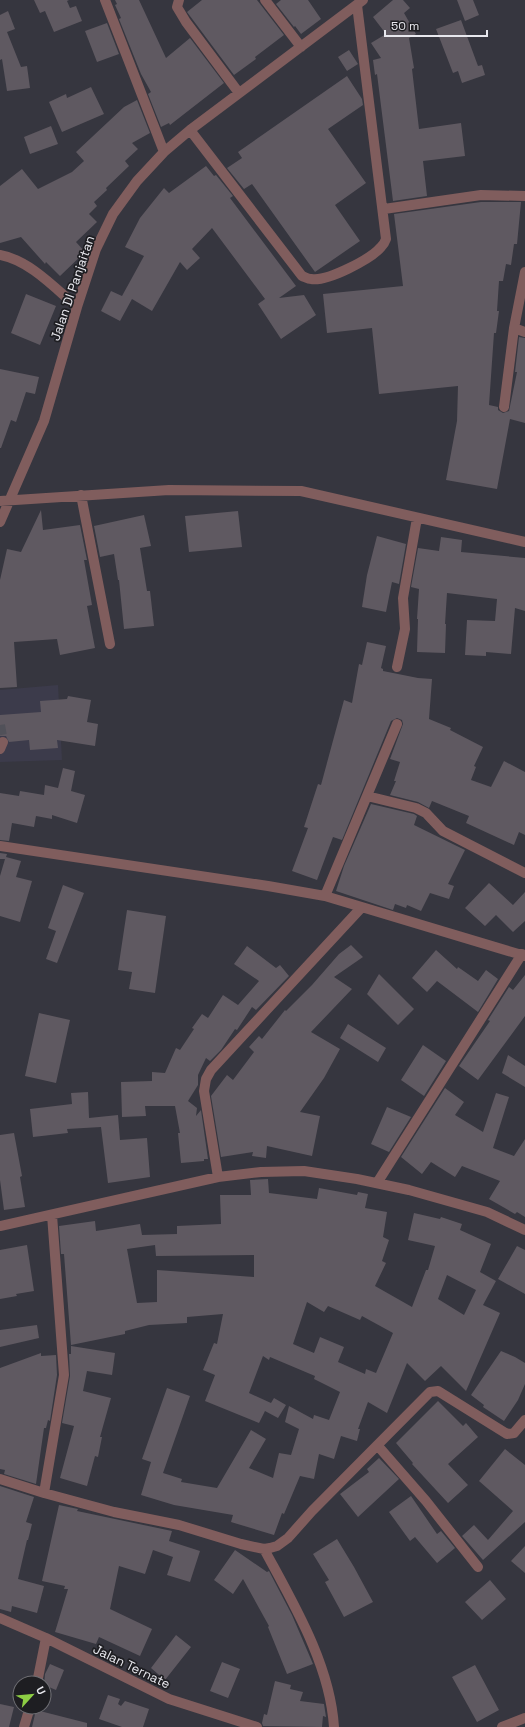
<svg xmlns="http://www.w3.org/2000/svg" width="525" height="1727" viewBox="0 0 525 1727" font-family="'Space Grotesk',sans-serif">
	<style>
		.built { fill: #3c3b4b }
		.building { fill: #5f5961; fill-rule: evenodd }
		.lines { fill: none; stroke-linecap: round; stroke-linejoin: round }
		.minor-tunnel { stroke: #515159; stroke-width: 10; stroke-dasharray: 10 5; stroke-linecap: butt }
		.minor { stroke: #805d5d; stroke-width: 10 }
		.labels { text-anchor: middle; stroke-width: 3.5; stroke-linejoin: round; paint-order: stroke }
		.street-label { font-size: 13px; fill: #e8e8ee; stroke: #1e1e22 }
	</style>
	<rect width="100%" height="100%" fill="#36363f"/>
	<path class="built" d="M58 685 62 760 0 762V690Z"/>
	<path class="building" d="M34 0H69L67 1 70 8 76 6 82 21 54 32 45 11 40 13Z
		M115 0H139L166 58 190 38 224 83 170 125 169 123 161 127 148 94 151 92 141 74 119 19 121 18 115 5 117 4Z
		M202 0H257L284 35 255 57 256 59 234 75 187 12Z
		M281 0H308L321 19 301 34 295 26 294 27 276 4Z
		M393 0H403L410 8 404 13 416 34 409 38 414 68 412 69 419 129 461 123 465 156 423 161 427 196 393 201 377 74 375 75 373 60 381 58 371 43 386 34 373 17Z
		M457 0H473L479 15 465 21Z
		M8 11 15 29 7 32 21 67 27 66 30 88 7 91 2 59 0 60V15Z
		M461 20 478 66 482 65 485 75 462 83 458 71 453 73 436 29Z
		M107 23 119 54 97 62 85 31Z
		M349 50 358 64 347 71 338 57Z
		M347 76 362 99 363 105 328 129 366 183 335 205 360 241 315 272 252 184 244 189 227 168 242 158 238 152Z
		M91 87 104 114 62 132 49 102 66 94 67 98Z
		M137 100 150 133 132 143 138 149 125 161 129 166 106 188 107 190 94 202 97 206 89 214 97 222 76 242 85 252 60 276 46 262 45 264 21 237 0 243V186L22 169 38 189 72 172 84 161 76 152 124 107Z
		M51 126 58 144 30 154 24 137Z
		M206 166 214 176 216 175 233 196 230 198 296 286 279 298 304 295 316 315 281 339 258 304 265 299 212 228 192 249 200 258 187 270 180 262 152 311 132 299 120 321 101 311 111 291 122 296 144 256 125 247 140 218 164 188 169 193Z
		M481 202H521L517 244H514L511 265 506 264 503 281H499L497 311H499L496 333H494L489 405 498 407V410L503 413 509 411 517 372H515L519 337 525 338V423L510 419 497 489 446 480 457 421 458 386 379 394 372 328 327 333 323 294 403 286 394 214Z
		M26 294 56 306 40 345 11 333Z
		M0 369 39 377 35 394 26 392 16 422 11 420 1 448H0Z
		M41 510 43 530 80 525 87 560H84L92 605 87 606 95 648 60 655 57 639 14 642 17 687 0 688V580L7 549 21 552Z
		M238 511 242 547 189 552 185 516Z
		M144 515 151 546 140 548 147 591H150L154 626 124 629 119 580H118L114 554 100 557 94 526Z
		M377 536 406 544 399 584 392 582 386 612 362 607 367 575Z
		M441 537 462 540 461 552 525 558V611L515 608 511 654 486 652V656L465 655 467 620 495 621 497 599 447 593 445 624H446L445 653 417 652 418 619H417L419 589 411 587 418 548 439 551Z
		M367 642 386 646 381 668 383 669V671L418 678 432 679 429 719 451 728 450 730 483 747 474 766 476 767 471 780 491 787 504 761 525 772V835L519 832 514 845 466 823 469 816 432 801 429 808 418 802 390 795 396 781H394L400 762 390 759 403 724 402 720 397 718 391 721 342 840 333 837 317 880 292 871 308 828 304 827 318 784 321 785 344 700 352 703 359 664 362 665Z
		M68 696 91 700 87 722 98 724 95 746 57 740 58 748 30 750 29 740 9 742 6 736H0V715L41 712 40 701 67 699Z
		M63 768 75 771 71 791 85 795 77 823 52 815V819L36 816 34 827 12 823 9 841 0 840V793L19 796 20 791 44 795 45 785 58 788Z
		M371 804 414 814 417 816 414 825 465 850 448 884 454 886 449 899 430 893 421 911 407 905 406 908 395 904 393 910 336 891 344 866Z
		M0 853 7 854 6 857 21 861 16 877 32 881 20 922 0 916V876L5 859H0Z
		M489 883 513 905 525 892V921L513 932 496 915 485 926 465 908Z
		M63 885 84 893 57 963 46 959 56 931 48 928Z
		M127 910 166 916 155 993 129 989 132 972 118 970Z
		M351 945 363 957 334 977 352 989 311 1032 340 1049 324 1078 300 1112 320 1116 312 1156 267 1146 266 1158 252 1156 253 1152 221 1157 211 1096 227 1075 233 1080 254 1052 249 1047 259 1036 262 1039 285 1010 286 1011 312 985 339 954Z
		M247 946 276 968 280 965 289 976 256 1010 252 1007 237 1030 235 1029 221 1050 210 1061 206 1058 198 1075V1085L188 1101 197 1108 196 1116 201 1110 208 1159H204V1161L181 1163 178 1133H180L175 1106H145L146 1116 122 1117 121 1082 152 1081V1072L165 1073 176 1048 180 1050 194 1029 192 1028 202 1014 208 1018 223 995 238 1005 259 981 234 964Z
		M436 950 457 969 458 967 478 981 486 970 498 979 478 1012 437 981 427 992 412 978Z
		M379 974 414 1009 398 1025 367 994Z
		M525 975V1016L478 1080 459 1066 490 1021 488 1020 509 987 513 990Z
		M39 1013 70 1020 56 1083 25 1076Z
		M348 1024 386 1048 378 1062 340 1038Z
		M423 1045 446 1061 424 1096 401 1080Z
		M508 1055 525 1066V1087L502 1073Z
		M445 1088 464 1102 455 1115 483 1132 496 1093 509 1097 493 1148 514 1156 525 1139V1217L517 1212 515 1214 489 1199 500 1181 462 1166 455 1177 431 1162 422 1174 401 1157Z
		M88 1092 89 1118 118 1115 120 1140 147 1138 150 1177 108 1183 101 1127 67 1129 68 1133 33 1137 30 1109 72 1104 71 1093Z
		M387 1107 411 1117 389 1152 371 1144Z
		M14 1133 22 1176 20 1177 25 1207 4 1210 0 1180V1135Z
		M268 1179 269 1193 317 1199 319 1188 357 1195 358 1192 368 1194 365 1208 387 1212 383 1237 389 1240 382 1261 386 1263 375 1286 412 1307 426 1270H428L435 1246 408 1240 414 1213 440 1219 441 1217 462 1224 460 1230 491 1244 480 1272 496 1281 483 1305 500 1313 466 1391 441 1366 425 1381 407 1363 387 1413 368 1402 358 1429H360L357 1441 341 1436 334 1459 319 1454 314 1479 300 1476 284 1514 282 1513 274 1535 231 1522 233 1515 174 1505 141 1495 151 1462 142 1459 167 1388 190 1396 163 1473 182 1479 181 1482 217 1488 251 1430 266 1439 249 1468 273 1478 279 1453 291 1455 299 1429 285 1422 289 1406 313 1419 314 1415 329 1420 340 1392 314 1379 315 1376 270 1357 269 1360 263 1356 249 1393 271 1403 274 1398 286 1405 278 1418 265 1411 259 1423 205 1401 215 1375 203 1370 214 1343 217 1344 223 1314 187 1317V1323L149 1325 125 1331V1334L71 1345 64 1254H61L59 1226 95 1221 96 1231 140 1224 142 1235 177 1234V1226L221 1224 220 1195H251L250 1180ZM155 1245 156 1256 254 1255V1277L157 1270V1302L137 1303 127 1249ZM447 1275 476 1290 464 1315 438 1299ZM307 1302 324 1312 328 1306 360 1320 362 1316 393 1333 376 1373 366 1369 365 1374 338 1362 344 1347 320 1337 314 1353 293 1344Z
		M27 1245 34 1291 16 1294 17 1296 0 1299V1250Z
		M517 1246 525 1250V1294L498 1279Z
		M37 1325 39 1338 0 1347V1330Z
		M71 1346 115 1353 112 1375 87 1371 83 1391 111 1398 100 1437H102L98 1457 95 1456 87 1486 60 1478 74 1426 62 1423 70 1376 69 1354H71Z
		M501 1351 515 1357 525 1363V1384L518 1400 504 1421 483 1407 484 1405 471 1395Z
		M41 1353V1356L56 1355 57 1375 50 1421 48 1420 46 1428H44L36 1484 4 1474 5 1470 0 1469V1368Z
		M438 1401 463 1426 466 1423 478 1437 448 1464 468 1485 448 1503 412 1464 413 1463 396 1443Z
		M505 1449 525 1465V1522L483 1560 462 1536 474 1525 488 1540 513 1511 479 1481Z
		M379 1458 399 1479 358 1517 340 1494 369 1472 367 1469Z
		M0 1486 34 1497 26 1522 32 1524 28 1540H27L18 1579 44 1586 37 1613 12 1606 11 1612 0 1609Z
		M411 1496 437 1534 441 1531 455 1548 437 1563 415 1537 410 1541 389 1512Z
		M59 1505 78 1509 77 1511 172 1531 169 1541 200 1551 190 1582 167 1575 173 1557 153 1550 145 1574 119 1566 110 1609 152 1629 140 1656 99 1637 96 1644 55 1632 68 1589H64L65 1586 42 1581Z
		M337 1539 354 1567 373 1602 344 1617 325 1582 329 1580 313 1554Z
		M525 1546V1573L511 1561Z
		M235 1550 267 1572 269 1571 292 1615 313 1664 287 1674 268 1627 269 1626 243 1579 233 1594 214 1580Z
		M490 1580 506 1599 482 1620 465 1602Z
		M176 1635 191 1647 165 1680 151 1668Z
		M222 1662 240 1669 228 1698 210 1691Z
		M50 1664 64 1670 56 1690 44 1685 45 1674Z
		M475 1665 499 1710 477 1722 452 1677Z
		M275 1681 291 1685 290 1689 303 1692 300 1701 324 1704 326 1717 323 1716 322 1727 263 1726 262 1723 264 1714 267 1715Z
		M108 1695 120 1699 118 1704 121 1706 125 1701 149 1709 143 1727H122L99 1719Z
		M0 1704 14 1707 9 1727H0Z
		M36 1710 87 1723V1727H32Z"/>
	<g class="lines">
		<path class="minor-tunnel" d="M0 725 3 742"/>
		<path class="minor" d="M105 0 164 152
			M179 0 177 7 186 22 239 93
			M265 0 301 47
			M190 130 302 276C305 277 308 279 311 279 327 282 371 259 381 247 383 245 385 242 386 239L357 5
			M384 209 481 195 525 196
			M0 255C29 260 55 288 77 307
			M514 328 525 332
			M504 407 514 328 525 272
			M81 495 110 644
			M0 501 169 490 301 491 525 542
			M0 522 44 421 77 307 96 249 113 214 137 181 164 152 190 130 363 0
			M397 667 405 629 403 598 417 518
			M0 749 3 742
			M367 796 416 808 426 813 443 831 525 873
			M0 846 268 886 325 896 525 956
			M325 896 397 724
			M218 1177 204 1091 206 1079 211 1070 361 908
			M377 1183 522 954
			M0 1226 218 1177 261 1172 304 1171 357 1179 409 1190 487 1212 525 1230
			M378 1446 426 1501 478 1567
			M0 1479 44 1493 114 1512 179 1525 241 1544 264 1549 270 1548 277 1546 288 1538 312 1511 430 1392 438 1391 507 1434 514 1433 525 1420
			M44 1493 64 1375 52 1215
			M264 1549C293 1603 330 1664 334 1727
			M0 1618 46 1638 169 1699 257 1727
			M37 1683 46 1638
			M24 1727 30 1707
			M502 1727 525 1718"/>
	</g>
	<g class="labels">
		<g class="street-label">
			<text transform="translate(72 288) rotate(-71)" y="5">Jalan DI Panjaitan</text>
			<text transform="translate(132 1666) rotate(26)" y="5">Jalan Ternate</text>
		</g>
	</g>
	<g transform="translate(32 1695) rotate(63)"><circle r="19" fill="#1e1e22" stroke="#6f6f74"/>
	<path d="M0-3L7 15L0 10L-7 15Z" fill="#8dce44"/>
	<text y="-6" font-size="11" font-weight="bold" text-anchor="middle" fill="#e8e8ee">U</text>
	</g>
	<path d="M385 30v6h102v-6" fill="none" stroke="#e8e8ee" stroke-width="2"/>
	<text x="391" y="30" font-size="12" fill="#e8e8ee" stroke="#1e1e22" stroke-width="3" paint-order="stroke">50 m</text>
</svg>
